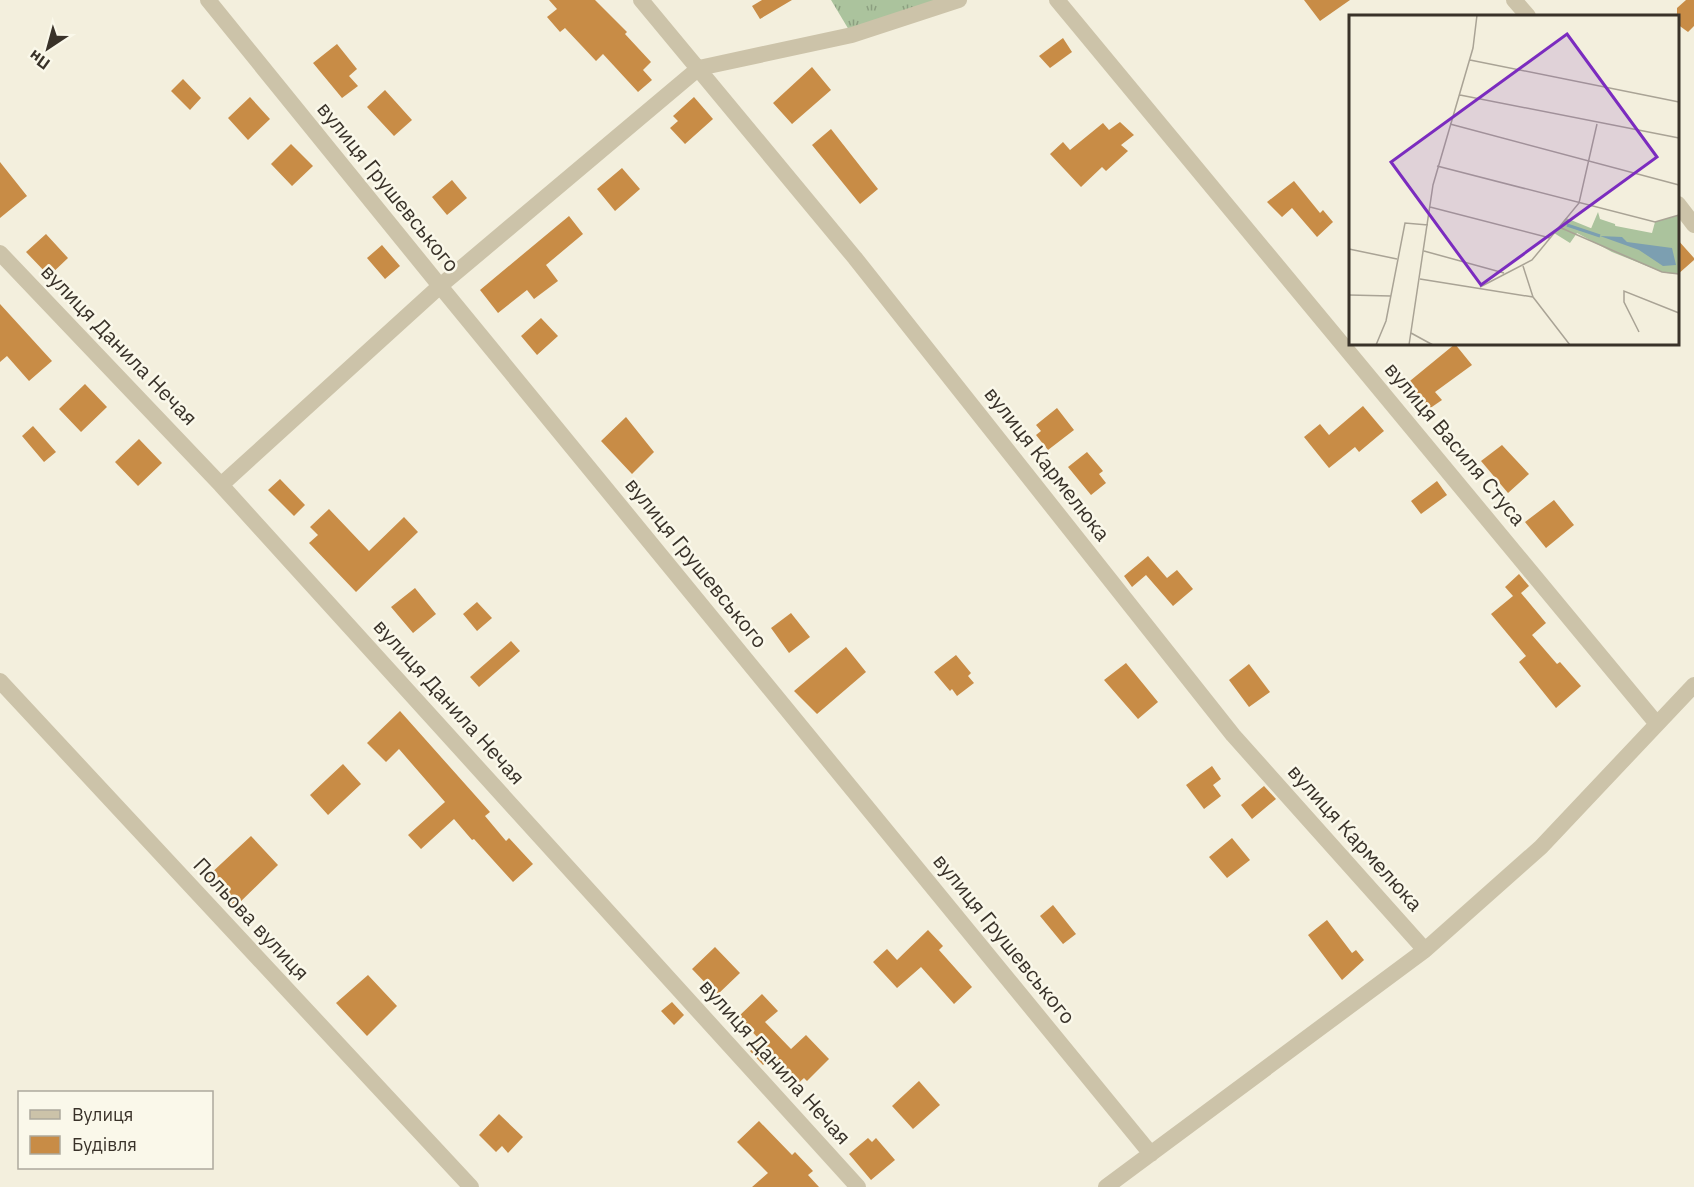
<svg xmlns="http://www.w3.org/2000/svg" width="1694" height="1187" viewBox="0 0 1694 1187" font-family="'IBM Plex Sans',sans-serif">
	<style>
		.grass { fill: url(#grass-tufts) }
		.building { fill: #c88c46 }
		.lines { fill: none; stroke-linecap: round; stroke-linejoin: round }
		.street { stroke: #ccc3a9; stroke-width: 16 }
		.labels { text-anchor: middle; stroke-width: 5; stroke-linejoin: round; paint-order: stroke }
		.street-label { font-size: 21px; fill: #393229; stroke: #faf8ea }
		.inset-river { fill: none; stroke: #7c9fb1; stroke-width: 3 }
		.inset-road { fill: none; stroke: #a9a395; stroke-width: 1.5 }
		.view { fill: #7b2cbf; fill-opacity: 0.15; stroke: #7b2cbf; stroke-width: 3 }
		.inset-edge { fill: none; stroke: #393229; stroke-width: 3 }
	</style>
	<defs>
		<pattern id="grass-tufts" width="24" height="20" patternUnits="userSpaceOnUse" patternTransform="scale(1.5)"><rect width="24" height="20" fill="#abc39d"/><path d="M3 7l-1-3M5 7V3M7 7l1-3M15 17l-1-3M17 17v-4M19 17l1-3" fill="none" stroke="#8c9f80"/></pattern>
	</defs>
	<rect width="100%" height="100%" fill="#f3efdd"/>
	<path class="grass" d="M831 0H959L852 35Z"/>
	<path class="building" d="M549 0H595L627 32 625 34 651 62 643 70 652 80 638 92 603 54 596 61 565 28 560 32 547 17 557 9Z
		M762 0H792L760 19 752 6Z
		M1304 0H1350L1320 21Z
		M1686 0H1694V26L1688 32 1677 24V8Z
		M1063 38 1072 52 1050 68 1039 56Z
		M337 44 357 69 349 76 358 86 342 98 313 63Z
		M812 67 831 90 792 124 773 103Z
		M183 79 201 98 190 110 171 91Z
		M385 90 412 120 394 136 367 107Z
		M250 97 270 119 248 140 228 118Z
		M694 97 713 119 685 144 670 128 678 121 673 116Z
		M1120 122 1134 135 1121 145 1128 151 1106 171 1102 167 1081 187 1050 154 1063 142 1070 150 1103 123 1109 130Z
		M831 129 878 189 860 204 812 145Z
		M291 144 313 166 292 186 271 164Z
		M0 162 27 196 0 218Z
		M622 168 640 189 615 211 597 189Z
		M452 180 467 198 447 215 432 197Z
		M1294 181 1320 213 1323 210 1333 222 1317 237 1292 208 1282 217 1267 202Z
		M569 216 583 234 546 265 558 281 534 299 527 290 498 313 480 290Z
		M46 234 68 258 49 276 26 252Z
		M1677 239 1694 258V260L1677 275Z
		M382 245 400 266 385 279 367 258Z
		M0 304 52 361 29 381 7 356 0 362Z
		M541 318 558 336 537 355 521 336Z
		M1455 344 1472 365 1435 392 1442 400 1426 411 1405 385Z
		M85 384 107 407 81 432 59 409Z
		M1363 406 1384 431 1359 452 1355 447 1329 468 1304 437 1320 424 1329 435Z
		M1057 408 1074 430 1048 450 1036 435 1041 431 1036 425Z
		M626 417 654 452 632 474 601 441Z
		M33 426 56 452 44 462 22 436Z
		M139 439 162 463 138 486 115 462Z
		M1502 445 1529 474 1508 493 1481 461Z
		M1087 452 1103 471 1099 474 1106 483 1091 495 1068 467Z
		M280 479 305 505 294 516 268 490Z
		M1437 481 1447 495 1421 514 1411 501Z
		M1554 500 1574 525 1546 548 1525 522Z
		M329 509 369 551 404 517 418 532 356 592 309 543 318 535 310 527Z
		M1148 556 1167 578 1177 570 1193 589 1173 606 1146 575 1132 587 1124 576Z
		M1519 574 1529 586 1521 593 1546 623 1532 635 1557 664 1560 662 1581 686 1556 708 1519 662 1526 656 1491 614 1513 596 1505 587Z
		M415 588 436 614 413 633 391 607Z
		M477 602 492 618 477 631 463 614Z
		M791 613 810 637 789 653 771 628Z
		M511 641 520 651 479 687 470 677Z
		M846 647 866 672 817 714 794 691Z
		M956 655 971 673 968 676 974 683 957 696 952 689 950 691 934 672Z
		M1126 663 1158 702 1138 719 1104 680Z
		M1249 664 1270 692 1249 707 1229 680Z
		M400 711 490 812 485 816 506 841 509 838 533 864 513 882 474 839 472 840 454 819 421 849 408 835 445 802 399 749 386 762 367 743Z
		M343 764 361 784 328 815 310 795Z
		M1212 766 1221 779 1213 785 1221 796 1204 809 1186 785Z
		M1264 786 1276 799 1252 819 1241 805Z
		M251 836 278 865 235 907 208 876Z
		M1232 838 1250 860 1227 878 1209 857Z
		M1053 905 1076 934 1063 944 1040 916Z
		M1327 920 1352 953 1356 950 1364 960 1342 980 1308 935Z
		M928 930 943 946 939 950 972 987 954 1004 921 967 897 988 873 962 887 949 897 960Z
		M715 947 740 973 717 995 692 969Z
		M368 975 397 1006 367 1036 336 1003Z
		M762 994 778 1011 765 1022 791 1049 806 1035 829 1059 807 1081 804 1078 792 1089 766 1062 763 1065 750 1051 761 1041 738 1017Z
		M672 1002 684 1015 674 1025 661 1011Z
		M919 1081 940 1105 913 1129 892 1106Z
		M499 1114 523 1137 508 1153 502 1146 496 1152 479 1135Z
		M759 1121 792 1155 795 1152 813 1171 808 1175 819 1187H752L768 1173 737 1142Z
		M868 1138 872 1142 876 1138 895 1160 871 1180 849 1154Z"/>
	<g class="lines">
		<path class="street" d="M208 0 440 286 1151 1154
			M641 0 855 258 1233 735 1425 950
			M1057 0 1657 724
			M1514 0 1528 16
			M1678 204 1694 225
			M0 253 221 485 858 1187
			M221 485 440 286 699 68 852 35 959 0
			M0 681 471 1187
			M1106 1187 1425 950 1541 847 1694 685"/>
	</g>
	<g class="labels">
		<g class="street-label">
			<text transform="translate(388 187) rotate(51)" y="7">вулиця Грушевського</text>
			<text transform="translate(119 345) rotate(46)" y="7">вулиця Данила Нечая</text>
			<text transform="translate(1455 444) rotate(50)" y="7">вулиця Василя Стуса</text>
			<text transform="translate(1047 464) rotate(52)" y="7">вулиця Кармелюка</text>
			<text transform="translate(696 563) rotate(51)" y="7">вулиця Грушевського</text>
			<text transform="translate(449 702) rotate(48)" y="7">вулиця Данила Нечая</text>
			<text transform="translate(1355 838) rotate(48)" y="7">вулиця Кармелюка</text>
			<text transform="translate(251 919) rotate(47)" y="7">Польова вулиця</text>
			<text transform="translate(1004 939) rotate(51)" y="7">вулиця Грушевського</text>
			<text transform="translate(775 1062) rotate(48)" y="7">вулиця Данила Нечая</text>
		</g>
	</g>
	<g transform="translate(1349 15)">
		<rect width="330" height="330" fill="#f3efdd"/>
		<path d="M330 200V259L313 257 263 237 228 218 221 228 205 218 217 203 244 214 246 207 303 218 306 207Z" fill="#abc39d"/>
		<path d="M249 197 251 204 266 209 267 218 281 223 284 233 302 244 326 230 330 259 317 258 244 227 241 216Z" fill="#abc39d"/>
		<path d="M251 221 273 222 278 227 323 233 327 250 314 251 290 235Z" fill="#7c9fb1"/>
		<path class="inset-river" d="M218 210 251 221"/>
		<path class="inset-road" d="M121 45 330 87M111 80 330 123M101 109 330 170M88 151 306 207 330 200M81 192 201 223M210 212 313 257 330 259M0 234 48 244M75 236 155 258M174 251 184 282M71 264 184 282 221 330M131 272 183 245 230 188 248 109M0 280 42 281M290 317 275 287V276L330 298M62 318 84 330M27 330 37 306 56 208 79 210M60 330 84 170 124 33 128 0"/>
		<path class="view" d="M218 19 308 142 132 270 42 147Z"/>
		<rect width="330" height="330" class="inset-edge"/>
	</g>
	<rect x="18" y="1091" width="195" height="78" fill="#faf8ea" stroke="#ada99d" stroke-width="1.5"/>
	<rect x="30" y="1110" width="30" height="9" fill="#ccc3a9" stroke="#ada99d" stroke-width="1.5"/>
	<text x="72" y="1121" font-size="18" fill="#393229">Вулиця</text>
	<rect x="30" y="1136" width="30" height="18" fill="#c88c46" stroke="#ada99d" stroke-width="1.5"/>
	<text x="72" y="1151" font-size="18" fill="#393229">Будівля</text>
	<g transform="translate(48 48) rotate(216)" stroke="#faf8ea" stroke-width="4.5" paint-order="stroke">
	<path d="M0-4.5L10 22L0 15L-10 22Z" fill="#393229"/>
	<text y="-9" font-size="16" font-weight="bold" text-anchor="middle" fill="#393229">Пн</text>
	</g>
</svg>
